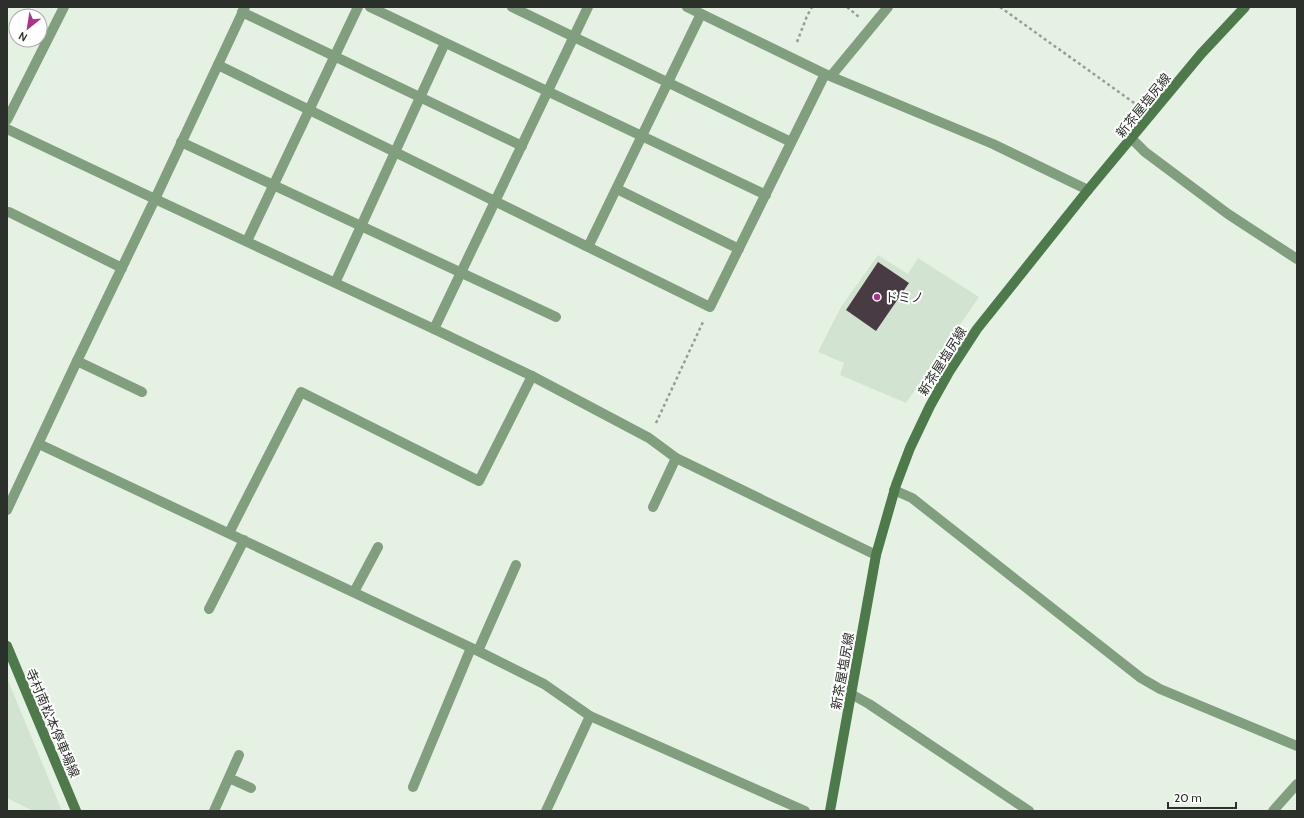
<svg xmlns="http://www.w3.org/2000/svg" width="1304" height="818" viewBox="0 0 1304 818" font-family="Cabin,'Noto Sans JP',sans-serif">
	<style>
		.built { fill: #d2e4d1 }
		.building { fill: #493b44 }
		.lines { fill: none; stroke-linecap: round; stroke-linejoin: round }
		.path { stroke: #969f95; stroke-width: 2.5; stroke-dasharray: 3 3; stroke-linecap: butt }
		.service { stroke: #819f7f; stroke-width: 10 }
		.minor { stroke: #819f7f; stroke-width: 10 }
		.secondary { stroke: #4d794b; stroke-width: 10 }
		.poi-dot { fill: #aa3289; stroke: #fff; stroke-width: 1.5 }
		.labels { text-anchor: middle; stroke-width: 4; stroke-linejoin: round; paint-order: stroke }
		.street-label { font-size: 13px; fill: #2b302a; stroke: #fff }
		.poi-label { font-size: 13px; fill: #2b302a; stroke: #fff; text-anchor: start }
	</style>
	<rect width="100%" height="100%" fill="#e4f1e3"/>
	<path class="built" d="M878 255 908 274 918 258 979 297 906 403 840 375 844 363 818 352 841 307Z
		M7 678 62 811H33L7 798Z"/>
	<path class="building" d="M878 262 909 283 876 331 846 310Z"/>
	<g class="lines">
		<path class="path" d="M847 7 859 17
			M1000 7 1137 105
			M797 42 807 16 812 7
			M656 423 703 322"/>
		<path class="service" d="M370 7 766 195
			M512 7 791 142
			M242 12 522 146
			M218 65 710 307 825 74
			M181 142 556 317
			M617 189 739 249
			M155 199 434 329
			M9 212 122 268
			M247 241 358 7
			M588 247 701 14
			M335 283 445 43
			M77 361 142 392
			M532 376 649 438 676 458 653 507
			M39 444 478 651 544 684 590 716
			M354 592 378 547
			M209 609 244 540
			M478 651 516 565
			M229 778 251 788
			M413 787 471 648
			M214 811 239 755"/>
		<path class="minor" d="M687 7 825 74 993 144 1088 190
			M831 76 888 7
			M7 120 64 7
			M7 129 155 199
			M1132 139 1145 152 1228 214 1297 259
			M676 458 876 555
			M894 490 912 498 1141 678 1160 689 1297 746
			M7 510 77 361 155 199 245 7
			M229 533 301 392 479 481 532 376 434 329 588 7
			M851 694 869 704 1029 811
			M546 811 590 716 805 811
			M1273 811 1297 784"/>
		<path class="secondary" d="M7 646 76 811
			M830 811 876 555 896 485 910 448 930 406 949 372 977 329 1088 190 1201 54 1245 7"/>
	</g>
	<circle class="poi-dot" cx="877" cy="297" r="4"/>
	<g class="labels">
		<g class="street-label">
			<text transform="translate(1143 105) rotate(-51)" y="5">新茶屋塩尻線</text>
			<text transform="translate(942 361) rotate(-58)" y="5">新茶屋塩尻線</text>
			<text transform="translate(842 671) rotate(-80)" y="5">新茶屋塩尻線</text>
			<text transform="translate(53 723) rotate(67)" y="5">寺村南松本停車場線</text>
		</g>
		<g class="poi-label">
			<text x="885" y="302">ドミノ</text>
		</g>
	</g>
	<rect width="1304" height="818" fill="none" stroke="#2b302a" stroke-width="16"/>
	<g transform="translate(28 28) rotate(210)"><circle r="19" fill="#ffffff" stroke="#aaacaa"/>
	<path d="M0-3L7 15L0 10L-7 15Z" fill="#aa3289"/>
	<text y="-6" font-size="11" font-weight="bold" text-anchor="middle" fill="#2b302a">N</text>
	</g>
	<path d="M1168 802v6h68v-6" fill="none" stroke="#2b302a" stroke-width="2"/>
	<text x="1174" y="802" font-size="12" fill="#2b302a" stroke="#ffffff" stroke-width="3" paint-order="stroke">20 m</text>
</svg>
